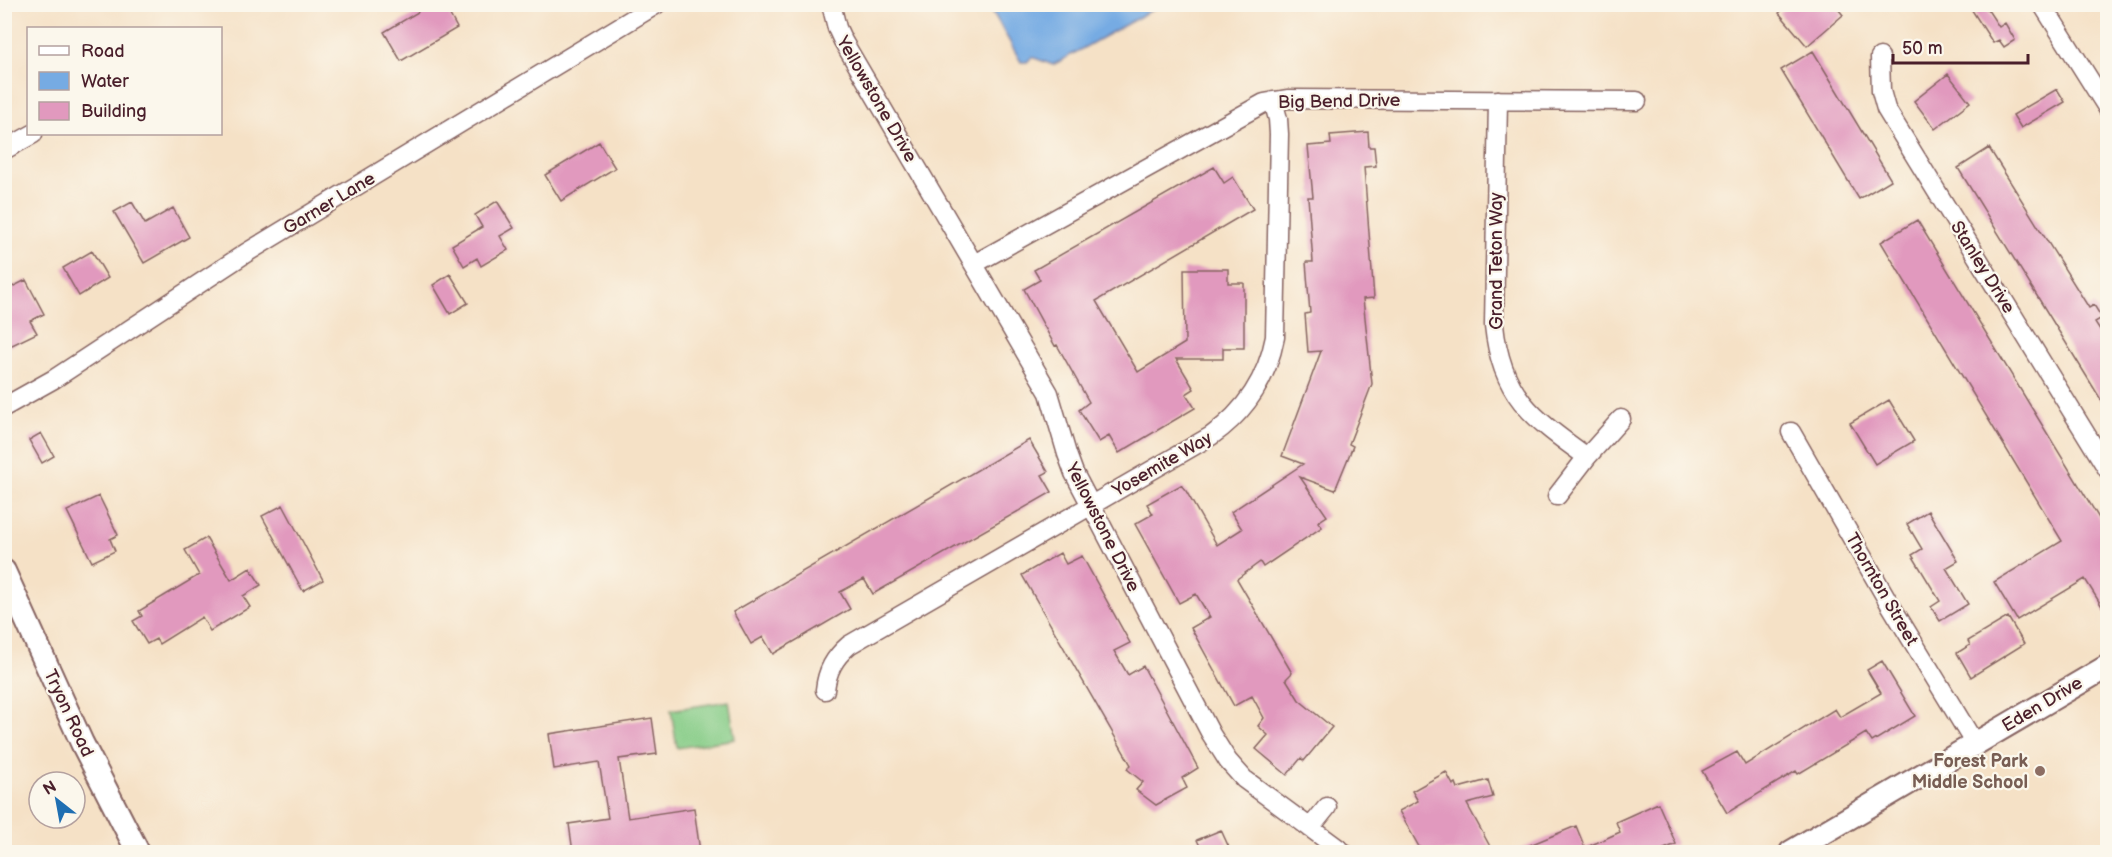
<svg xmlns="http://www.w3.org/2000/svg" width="2112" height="857" viewBox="0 0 2112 857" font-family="'Balsamiq Sans',sans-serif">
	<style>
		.green { fill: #86cc87; stroke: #687659; stroke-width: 1.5 }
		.water { fill: #76abe3; stroke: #606587; stroke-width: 1.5 }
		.building { fill: #e199be }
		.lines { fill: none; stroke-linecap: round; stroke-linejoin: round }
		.minor-casing { stroke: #866361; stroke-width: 21 }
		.tertiary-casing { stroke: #866361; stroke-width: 26 }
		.minor { stroke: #fff; stroke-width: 18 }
		.tertiary { stroke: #fff; stroke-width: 22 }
		.education-dot { fill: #8d6e63; stroke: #fbf7ec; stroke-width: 2 }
		.labels { text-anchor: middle; stroke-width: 4.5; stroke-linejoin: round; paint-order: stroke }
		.street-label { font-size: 18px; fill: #4a1f2b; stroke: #fbf7ec }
		.education-label { font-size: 18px; font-weight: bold; fill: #785e54; stroke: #fbf7ec; text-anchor: end }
	</style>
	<rect width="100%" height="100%" fill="#fbf7ec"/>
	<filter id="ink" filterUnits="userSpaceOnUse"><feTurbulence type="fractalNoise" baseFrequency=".0167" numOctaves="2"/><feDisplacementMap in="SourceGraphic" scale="12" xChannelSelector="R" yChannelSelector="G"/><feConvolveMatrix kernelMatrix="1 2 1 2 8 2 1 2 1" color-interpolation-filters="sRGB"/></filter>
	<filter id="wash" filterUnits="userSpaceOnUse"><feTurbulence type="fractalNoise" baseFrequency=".008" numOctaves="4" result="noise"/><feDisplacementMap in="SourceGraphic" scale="24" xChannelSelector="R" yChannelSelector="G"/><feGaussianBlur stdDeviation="1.35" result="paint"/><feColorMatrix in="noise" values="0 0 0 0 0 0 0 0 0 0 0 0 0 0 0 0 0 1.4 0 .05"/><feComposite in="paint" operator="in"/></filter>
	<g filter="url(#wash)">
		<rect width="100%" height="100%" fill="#f5e1c6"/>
		<path class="green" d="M729 701 735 739 677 748 671 710Z"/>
		<path class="water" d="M989 5V4L1161 5 1053 65 1032 57 1027 62H1021Z"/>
		<g id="blocks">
			<path class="building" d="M414 4H444L457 28 401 61 384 32 418 12Z
				M1789 4H1834L1843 15 1807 46 1779 13Z
				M1968 4H1984L1999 27 2005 23 2015 40 2004 47 1999 40 1993 43Z
				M1813 51 1891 180 1859 199 1781 70Z
				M1948 74 1970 102 1935 129 1914 101Z
				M2057 89 2065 102 2021 128 2013 115Z
				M1368 132 1369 147H1374L1376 166 1364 167 1374 298 1363 299 1372 384 1349 444 1353 446 1335 490 1300 477 1327 516 1318 522 1322 527 1263 567 1260 562 1237 579 1292 673 1286 679 1299 700 1332 727 1304 761 1301 758 1287 775 1256 749 1268 735 1258 726 1264 718 1252 696 1234 706 1191 628 1210 617 1196 594 1179 603 1135 524 1153 514 1147 504 1181 485 1186 491 1217 545 1242 529 1231 512 1303 464 1282 456 1321 351 1308 352 1305 314 1310 313 1306 262H1313L1308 197H1313L1308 146 1331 144 1330 135Z
				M599 142 615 168 561 201 545 175Z
				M1989 148 2089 308 2094 305 2102 318 2095 322 2108 342V411L1958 168Z
				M1214 167 1224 183 1233 177 1253 209 1096 301 1138 372 1185 343 1184 269H1228V283H1244V348H1223V359H1176L1194 389 1186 394 1195 408 1119 453 1109 436 1099 442 1079 410 1089 402 1057 345 1055 346 1024 289 1040 280 1034 270Z
				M497 201 514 228 500 236 508 250 481 266 477 258 464 266 452 245 482 227 475 215Z
				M132 202 145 224 173 208 189 237 144 263 114 212Z
				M1917 220 2108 533V616L2085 579 2017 620 1994 582 2062 541 1881 242Z
				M92 251 108 278 79 296 63 268Z
				M450 274 468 303 450 314 433 285Z
				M26 280 44 314 30 321 37 333 8 347 4 340V291Z
				M1889 400 1914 441 1875 464 1850 423Z
				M41 433 54 456 42 463 29 440Z
				M1029 440 1048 472 1042 475 1052 492 873 594 864 579 840 592 850 609 773 654 763 637 751 644 733 612Z
				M99 496 118 535 110 539 115 551 92 562 67 511Z
				M283 505 323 580 303 591 262 516Z
				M1928 511 1958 561 1946 568 1968 604 1940 621 1931 607 1940 601 1912 555 1922 549 1907 524Z
				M206 538 231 580 250 568 261 585 243 596 250 607 210 631 202 617 159 644 156 639 147 644 133 621 142 616 139 611 199 575 185 550Z
				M1060 553 1066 564 1082 556 1130 643 1114 651 1128 675 1143 666 1198 768 1182 778 1187 788 1156 805 1136 790 1143 782 1127 769 1131 765 1022 575Z
				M2008 617 2024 644 1971 677 1957 653 1970 645 1968 641Z
				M1882 661 1915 716 1872 742 1866 733 1798 774 1796 771 1727 813 1702 771 1737 752 1745 765 1835 709 1840 717 1881 693 1867 670Z
				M652 718 657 754 619 759 628 818 694 808 700 852H573L569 824 608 818 599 762 554 769 549 734Z
				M1446 772 1453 785 1456 783 1458 788 1488 780 1493 797 1467 804 1493 852H1422L1399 811 1418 801 1412 791Z
				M1658 803 1676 844 1657 852H1513L1576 826 1585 848 1620 832 1616 822Z
				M1221 830 1231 852H1203L1197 840Z"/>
		</g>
	</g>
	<g filter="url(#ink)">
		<use href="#blocks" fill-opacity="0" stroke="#866361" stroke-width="1.5"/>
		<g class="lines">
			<g class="minor-casing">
				<path id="minor" d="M831 4 837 28 843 41 1049 393 1067 454 1074 473 1211 734 1228 761 1244 779 1343 852
					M2042 4 2108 109
					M1880 57 1881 91 1886 109 2108 470
					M1498 100 1494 325C1501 396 1533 418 1587 457
					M4 150 33 134
					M974 264 1264 103 1287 99 1637 101
					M4 407 54 379 246 253 657 4
					M1791 432 1888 601 1975 744
					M1557 496 1587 457 1621 419
					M825 690C827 671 834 658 849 645L1211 436C1245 412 1267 379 1275 337L1279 134 1278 119 1273 101
					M1310 828 1327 807"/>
			</g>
			<g class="tertiary-casing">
				<path id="tertiary" d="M4 571 82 743 138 852
					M1791 852 2108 666"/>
			</g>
			<use href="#minor" class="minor"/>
			<use href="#tertiary" class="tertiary"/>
		</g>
	</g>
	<circle class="education-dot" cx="2040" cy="771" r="6"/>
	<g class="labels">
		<g class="street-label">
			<text transform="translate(877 99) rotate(60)" y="6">Yellowstone Drive</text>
			<text transform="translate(1339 101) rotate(-1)" y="6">Big Bend Drive</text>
			<text transform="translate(329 203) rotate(-31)" y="6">Garner Lane</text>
			<text transform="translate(1496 261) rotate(-90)" y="6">Grand Teton Way</text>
			<text transform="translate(1983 267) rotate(58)" y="6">Stanley Drive</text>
			<text transform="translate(1162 464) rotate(-30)" y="6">Yosemite Way</text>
			<text transform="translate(1103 527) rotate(63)" y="6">Yellowstone Drive</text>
			<text transform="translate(1882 589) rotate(60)" y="6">Thornton Street</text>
			<text transform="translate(2042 704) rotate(-31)" y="6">Eden Drive</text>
			<text transform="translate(69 713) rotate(65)" y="6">Tryon Road</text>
		</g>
		<g class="education-label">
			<text x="2028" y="767">Forest Park<tspan x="2028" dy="21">Middle School</tspan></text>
		</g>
	</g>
	<rect width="2112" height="857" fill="none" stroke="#fbf7ec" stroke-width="24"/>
	<rect x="27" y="27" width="195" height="108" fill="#fbf7ec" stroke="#b4a19f" stroke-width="1.5"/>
	<rect x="39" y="46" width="30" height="9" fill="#ffffff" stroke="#b4a19f" stroke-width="1.5"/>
	<text x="81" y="57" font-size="18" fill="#4a1f2b">Road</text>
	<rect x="39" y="72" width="30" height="18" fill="#76abe3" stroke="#b4a19f" stroke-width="1.5"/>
	<text x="81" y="87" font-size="18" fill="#4a1f2b">Water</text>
	<rect x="39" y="102" width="30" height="18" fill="#e199be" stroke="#b4a19f" stroke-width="1.5"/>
	<text x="81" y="117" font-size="18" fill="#4a1f2b">Building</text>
	<g transform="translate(57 800) rotate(329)"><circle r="28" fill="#fbf7ec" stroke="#b4a19f" stroke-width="1.5"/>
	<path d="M0-4.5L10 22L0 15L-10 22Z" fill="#1f6fb2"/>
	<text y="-9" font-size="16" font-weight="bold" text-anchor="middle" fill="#4a1f2b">N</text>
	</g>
	<path d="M1893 54v9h135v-9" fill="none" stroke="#4a1f2b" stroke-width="3"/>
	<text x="1902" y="54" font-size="18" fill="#4a1f2b" stroke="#fbf7ec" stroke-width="4.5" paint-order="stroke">50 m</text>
</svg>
